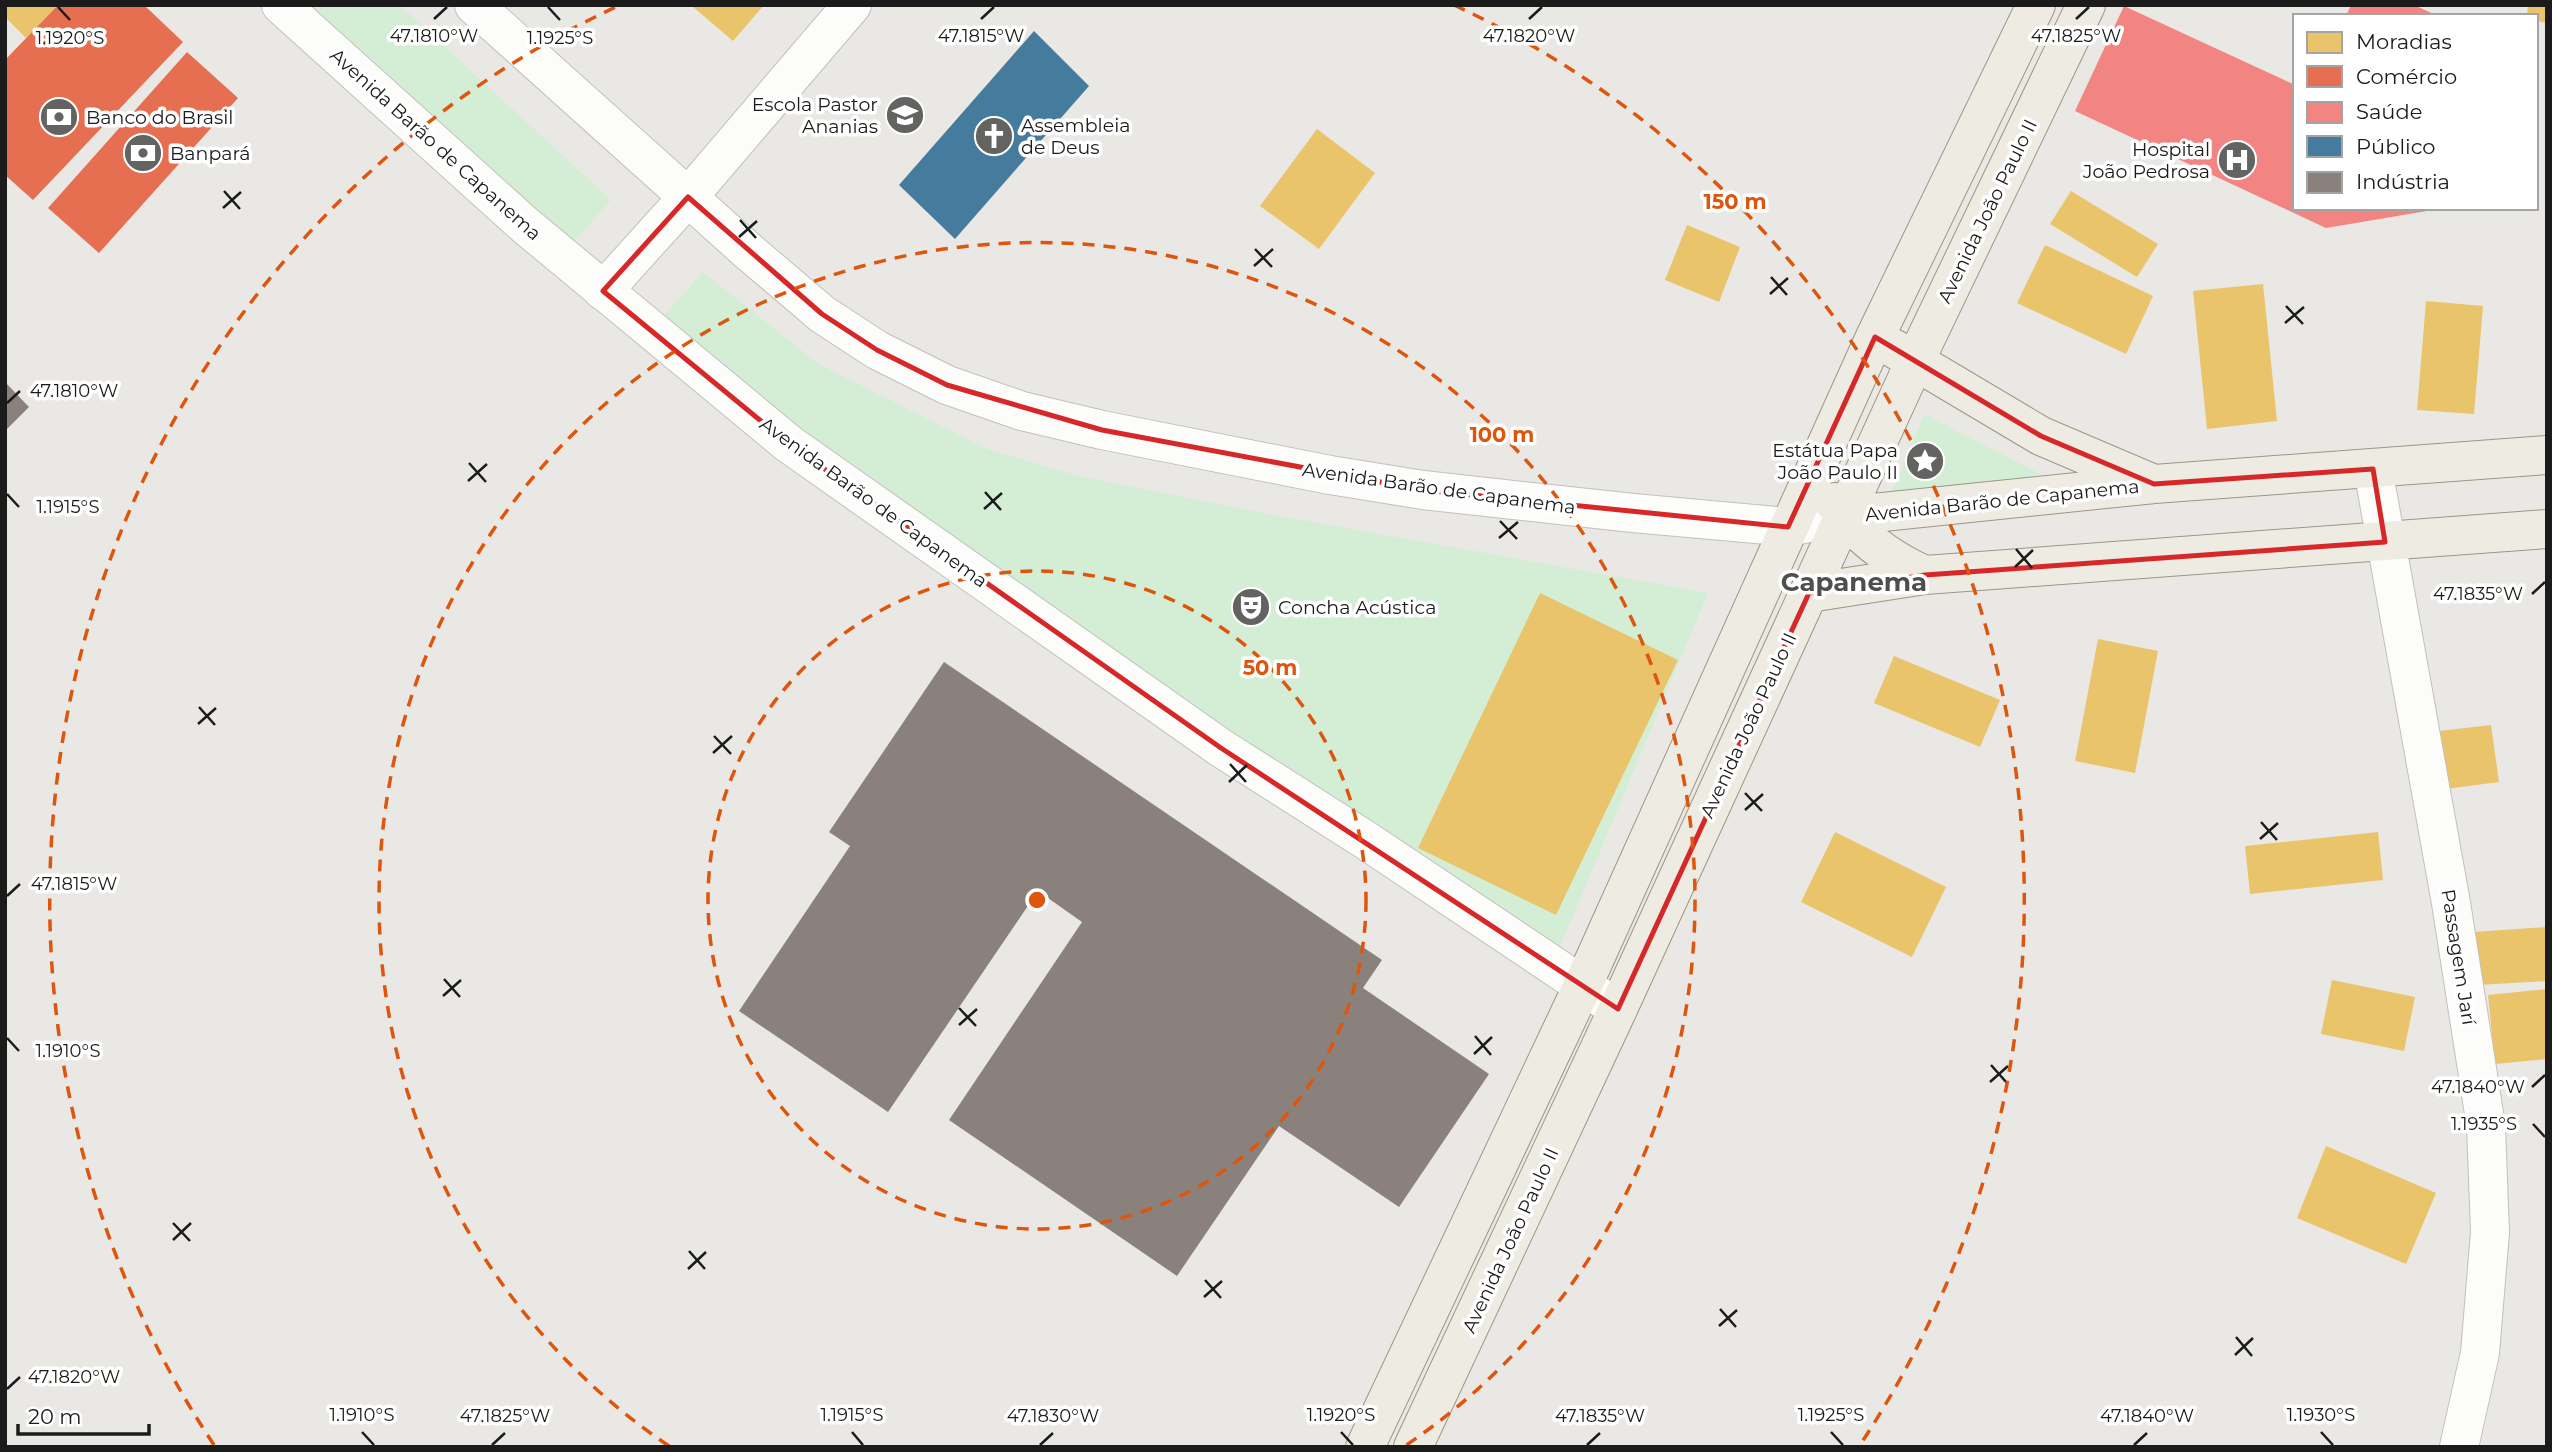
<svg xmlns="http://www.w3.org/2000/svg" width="2552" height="1452" viewBox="0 0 2552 1452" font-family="Montserrat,sans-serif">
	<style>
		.park { fill: #d4eed5 }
		.homes { fill: #e9c46a }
		.shops { fill: #e76f51 }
		.health { fill: #f28482 }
		.public { fill: #457b9d }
		.industry { fill: #8a817c }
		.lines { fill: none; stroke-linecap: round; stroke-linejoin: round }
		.minor-casing { stroke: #c1c0be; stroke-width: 40 }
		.major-casing { stroke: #9d9684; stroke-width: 40 }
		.minor { stroke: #fcfcfb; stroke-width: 38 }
		.major { stroke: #eeebe3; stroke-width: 38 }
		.marked { fill: none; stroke: #d62828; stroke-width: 5; stroke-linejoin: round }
		.ticks { fill: none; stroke: #1b1b1b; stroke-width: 2.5 }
		.ring { fill: none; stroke: #de560d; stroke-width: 3.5; stroke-dasharray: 12 9 }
		.labels { text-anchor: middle; stroke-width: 7; stroke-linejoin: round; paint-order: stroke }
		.poi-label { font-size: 19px; fill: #1b1b1b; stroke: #fff; text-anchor: start }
		.street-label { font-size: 19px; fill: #1b1b1b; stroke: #fff }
		.district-label { font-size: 26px; font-weight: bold; fill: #4e4e4e; stroke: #fff }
		.ticks-label { font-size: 18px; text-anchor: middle; fill: #1b1b1b; stroke: #fff; stroke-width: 7; stroke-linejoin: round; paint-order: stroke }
		.centre { fill: #de560d; stroke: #fff; stroke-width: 3.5 }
		.ring-label { font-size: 21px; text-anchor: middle; font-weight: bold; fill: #de560d; stroke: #fff; stroke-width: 7; stroke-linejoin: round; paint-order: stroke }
	</style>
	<rect width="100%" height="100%" fill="#eae8e4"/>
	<path class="park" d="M298 5H400L611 200 568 248Z
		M703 272 820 365 987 449 1079 476 1273 515 1708 593 1548 976 863 478 661 319Z
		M1924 414 2068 488 1885 509Z"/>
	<path class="homes" d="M5 5H58L26 38 5 17Z
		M691 5H764L733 41Z
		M2528 5H2547V23L2536 21V16H2527Z
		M1317 129 1375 173 1319 249 1260 206Z
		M2071 191 2158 244 2137 277 2050 224Z
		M1687 225 1740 247 1719 302 1665 280Z
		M2045 245 2153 296 2126 354 2017 303Z
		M2263 284 2277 421 2207 429 2193 291Z
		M2426 301 2483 306 2474 414 2417 410Z
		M1540 593 1678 660 1556 915 1418 848Z
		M2098 639 2158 651 2135 773 2075 761Z
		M1894 656 2000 700 1980 747 1874 703Z
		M2491 725 2499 782 2430 791 2422 733Z
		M1835 832 1946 887 1912 957 1801 902Z
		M2378 832 2383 880 2250 894 2245 846Z
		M2547 927V981L2478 985 2474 932Z
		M2332 980 2415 997 2404 1051 2321 1034Z
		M2547 989V1059L2495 1064 2488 995Z
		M2326 1146 2436 1193 2406 1264 2297 1218Z"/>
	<path class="shops" d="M58 5H144L183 42 33 200 5 175V60Z
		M187 52 238 98 99 253 48 208Z"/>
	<path class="health" d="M2351 5H2414L2438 16H2346Z
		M2124 6 2295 85V208L2433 210 2326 228 2075 111Z"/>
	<path class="public" d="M1034 31 1089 86 955 239 899 185Z"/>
	<path class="industry" d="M5 382 29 407 5 431Z
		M944 662 1382 960 1363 988 1489 1074 1399 1207 1279 1126 1177 1276 949 1120 1082 922 1038 891 888 1112 739 1011 850 846 829 832Z"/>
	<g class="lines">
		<g class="minor-casing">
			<path id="minor" d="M281 5 526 226 789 444 1221 748 1367 841 1618 1009
				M474 5 748 251 822 314 877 350 947 385 1022 411 1102 430 1330 475 1423 490 1633 513 1788 527 1844 516
				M603 291 688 197 852 5
				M2373 469 2451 903 2486 1126 2490 1232 2480 1353 2459 1447"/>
		</g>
		<g class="major-casing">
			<path id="major" d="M1893 348 2041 436 2149 482
				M1834 502C1857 535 1888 559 1925 575
				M1844 516 2154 484 2547 455
				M1809 593 1925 575 2547 529
				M1365 1447 1583 985 1875 337 2036 5
				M1413 1447 1618 1009 1915 361 2086 5"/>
		</g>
		<use href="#minor" class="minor"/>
		<use href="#major" class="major"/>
	</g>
	<path class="marked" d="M688 197 822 314 877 350 947 385 1102 430 1423 490 1788 527 1875 337 2041 436 2154 484 2373 469 2385 542 1925 575 1809 593 1618 1009 1221 748 789 444 603 291Z"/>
	<path class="ticks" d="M58 7 70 20M548 7 560 20M434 19 447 7M981 19 994 7M1529 19 1542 7M2076 19 2089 7M224 191 240 209M223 208 241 192M740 220 756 238M739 237 757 221M1255 249 1272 267M1254 266 1273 249M1771 277 1787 295M1770 294 1788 278M2286 306 2303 324M2285 323 2304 307M7 403 20 391M469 463 486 482M468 481 487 464M985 492 1001 510M7 494 19 507M984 509 1002 493M1500 521 1517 539M1499 538 1518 522M2016 549 2032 568M2015 567 2033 550M2532 594 2545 582M199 707 215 725M198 724 216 708M714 736 731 754M713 753 732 736M1230 764 1246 782M1229 782 1247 765M1745 793 1762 811M1745 810 1763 794M2261 822 2277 840M2260 839 2278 823M7 896 20 884M444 979 460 997M443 996 461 980M959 1008 976 1026M959 1025 977 1009M1475 1036 1491 1055M7 1038 19 1051M1474 1054 1492 1037M1991 1065 2007 1083M1990 1082 2008 1066M2532 1087 2545 1075M2533 1124 2545 1137M173 1223 190 1241M173 1240 191 1223M689 1251 705 1269M688 1269 706 1252M1205 1280 1221 1298M1204 1297 1222 1281M1720 1309 1736 1327M1719 1326 1737 1310M2236 1337 2252 1356M2235 1355 2253 1338M7 1389 20 1377M362 1432 374 1445M852 1432 863 1445M1341 1432 1353 1445M1831 1432 1843 1445M2321 1432 2333 1445M492 1445 505 1433M1040 1445 1053 1433M1587 1445 1600 1433M2134 1445 2147 1433"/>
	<g class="ring">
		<circle cx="1037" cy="900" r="329"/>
		<path d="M669 1446A658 658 0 1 1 1405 1446"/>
		<path d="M214 1445A987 987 0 0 1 620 5M1454 5A987 987 0 0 1 1860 1445"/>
	</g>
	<defs>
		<g id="school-disc" transform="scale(2.0125)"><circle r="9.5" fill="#636361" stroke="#fff"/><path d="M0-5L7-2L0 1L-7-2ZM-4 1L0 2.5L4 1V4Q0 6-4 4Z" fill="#fff"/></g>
		<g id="bank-disc" transform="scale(2.0125)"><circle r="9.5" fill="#636361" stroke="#fff"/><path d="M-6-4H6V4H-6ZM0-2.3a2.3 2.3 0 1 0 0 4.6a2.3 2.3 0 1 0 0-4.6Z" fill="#fff"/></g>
		<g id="church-disc" transform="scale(2.0125)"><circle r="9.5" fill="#636361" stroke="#fff"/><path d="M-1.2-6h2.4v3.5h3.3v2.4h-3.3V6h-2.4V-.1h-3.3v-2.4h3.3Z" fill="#fff"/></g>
		<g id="hospital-disc" transform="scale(2.0125)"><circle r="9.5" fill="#636361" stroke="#fff"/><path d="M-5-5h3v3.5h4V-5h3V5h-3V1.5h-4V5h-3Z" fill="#fff"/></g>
		<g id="sight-disc" transform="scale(2.0125)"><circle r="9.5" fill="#636361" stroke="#fff"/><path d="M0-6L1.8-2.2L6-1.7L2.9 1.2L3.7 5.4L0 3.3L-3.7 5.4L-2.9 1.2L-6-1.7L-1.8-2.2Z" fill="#fff"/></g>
		<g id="theatre-disc" transform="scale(2.0125)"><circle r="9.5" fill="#636361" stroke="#fff"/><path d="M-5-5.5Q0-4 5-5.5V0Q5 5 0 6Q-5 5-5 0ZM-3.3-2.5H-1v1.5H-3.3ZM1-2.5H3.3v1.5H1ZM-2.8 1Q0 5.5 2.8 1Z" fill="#fff"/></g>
	</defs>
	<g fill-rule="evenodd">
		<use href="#school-disc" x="905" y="115"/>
		<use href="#bank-disc" x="59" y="117"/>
		<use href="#church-disc" x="994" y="136"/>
		<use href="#bank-disc" x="143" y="153"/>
		<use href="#hospital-disc" x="2237" y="160"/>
		<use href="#sight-disc" x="1925" y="461"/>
		<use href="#theatre-disc" x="1251" y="607"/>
	</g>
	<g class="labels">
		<g class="poi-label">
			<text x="878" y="111" text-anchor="end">Escola Pastor<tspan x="878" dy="22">Ananias</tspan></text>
			<text x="86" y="124">Banco do Brasil</text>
			<text x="1021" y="132">Assembleia<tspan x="1021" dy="22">de Deus</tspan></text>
			<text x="2210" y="156" text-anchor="end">Hospital<tspan x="2210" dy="22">João Pedrosa</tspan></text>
			<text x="170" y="160">Banpará</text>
			<text x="1898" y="457" text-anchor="end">Estátua Papa<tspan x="1898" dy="22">João Paulo II</tspan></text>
			<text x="1278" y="614">Concha Acústica</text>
		</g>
		<g class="street-label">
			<text transform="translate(436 144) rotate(42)" y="7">Avenida Barão de Capanema</text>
			<text transform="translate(1987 211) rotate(-64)" y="7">Avenida João Paulo II</text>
			<text transform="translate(1439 488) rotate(8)" y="7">Avenida Barão de Capanema</text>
			<text transform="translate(2002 500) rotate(-6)" y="7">Avenida Barão de Capanema</text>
			<text transform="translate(874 502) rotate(36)" y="7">Avenida Barão de Capanema</text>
			<text transform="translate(1748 725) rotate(-65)" y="7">Avenida João Paulo II</text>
			<text transform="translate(2459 957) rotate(81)" y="7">Passagem Jarí</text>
			<text transform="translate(1510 1240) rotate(-65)" y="7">Avenida João Paulo II</text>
		</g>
		<g class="district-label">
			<text x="1854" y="591">Capanema</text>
		</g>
	</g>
	<g class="ticks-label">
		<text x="434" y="42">47.1810°W</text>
		<text x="981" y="42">47.1815°W</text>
		<text x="1529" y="42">47.1820°W</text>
		<text x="2076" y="42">47.1825°W</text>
		<text x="70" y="44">1.1920°S</text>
		<text x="560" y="44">1.1925°S</text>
		<text x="74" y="397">47.1810°W</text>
		<text x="68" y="513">1.1915°S</text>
		<text x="2478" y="600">47.1835°W</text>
		<text x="74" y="890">47.1815°W</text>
		<text x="68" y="1057">1.1910°S</text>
		<text x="2478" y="1093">47.1840°W</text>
		<text x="2484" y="1130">1.1935°S</text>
		<text x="74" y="1383">47.1820°W</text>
		<text x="362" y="1421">1.1910°S</text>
		<text x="852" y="1421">1.1915°S</text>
		<text x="1341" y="1421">1.1920°S</text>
		<text x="1831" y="1421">1.1925°S</text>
		<text x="2321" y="1421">1.1930°S</text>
		<text x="505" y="1422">47.1825°W</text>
		<text x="1053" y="1422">47.1830°W</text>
		<text x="1600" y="1422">47.1835°W</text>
		<text x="2147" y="1422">47.1840°W</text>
	</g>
	<circle cx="1037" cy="900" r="10" class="centre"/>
	<g class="ring-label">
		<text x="1735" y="209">150 m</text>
		<text x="1502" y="442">100 m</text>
		<text x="1270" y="675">50 m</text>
	</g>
	<rect width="2552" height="1452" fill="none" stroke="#1b1b1b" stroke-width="14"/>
	<rect x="2293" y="14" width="245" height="196" fill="#ffffff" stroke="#a4a4a4" stroke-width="2"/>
	<rect x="2307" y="32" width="35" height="21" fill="#e9c46a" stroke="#a4a4a4" stroke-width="2"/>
	<text x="2356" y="49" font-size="21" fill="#1b1b1b">Moradias</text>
	<rect x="2307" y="66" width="35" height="21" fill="#e76f51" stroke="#a4a4a4" stroke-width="2"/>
	<text x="2356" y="84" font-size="21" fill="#1b1b1b">Comércio</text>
	<rect x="2307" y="102" width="35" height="21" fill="#f28482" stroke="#a4a4a4" stroke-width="2"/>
	<text x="2356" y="119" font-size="21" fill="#1b1b1b">Saúde</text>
	<rect x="2307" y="136" width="35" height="21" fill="#457b9d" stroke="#a4a4a4" stroke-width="2"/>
	<text x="2356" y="154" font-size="21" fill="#1b1b1b">Público</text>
	<rect x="2307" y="172" width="35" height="21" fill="#8a817c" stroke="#a4a4a4" stroke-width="2"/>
	<text x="2356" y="189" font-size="21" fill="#1b1b1b">Indústria</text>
	<path d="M18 1424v10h131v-10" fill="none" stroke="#1b1b1b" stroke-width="3.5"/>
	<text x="28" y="1424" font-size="21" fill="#1b1b1b" stroke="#ffffff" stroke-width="5" paint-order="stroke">20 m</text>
</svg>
